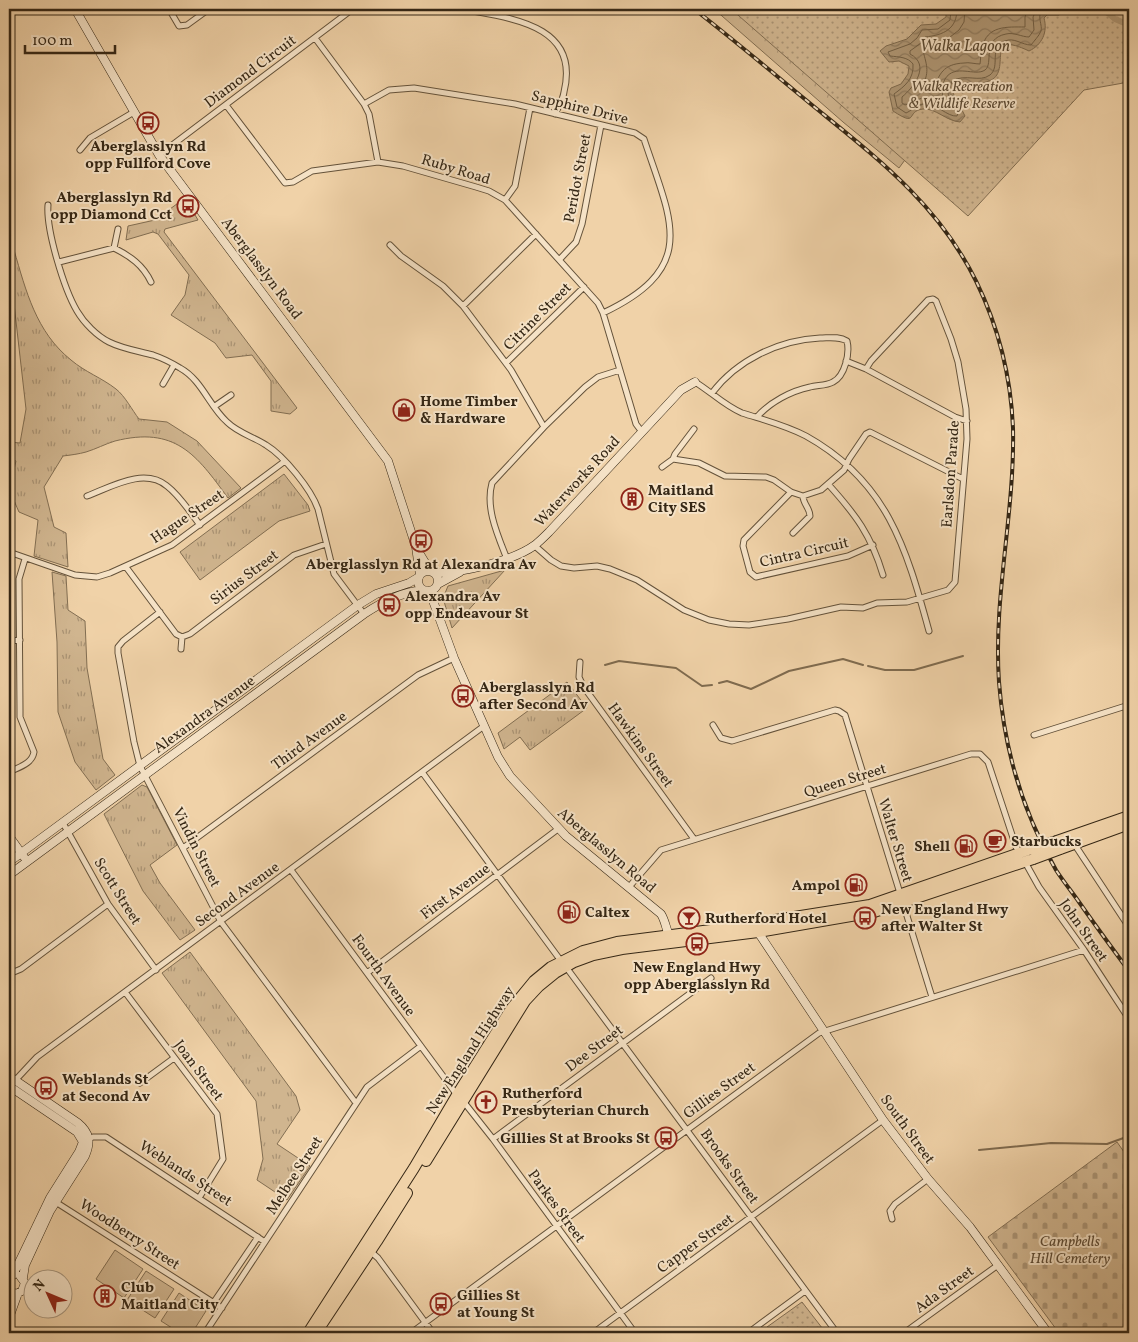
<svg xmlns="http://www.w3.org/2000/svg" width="1138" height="1342" viewBox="0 0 1138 1342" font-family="Vollkorn,serif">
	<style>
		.grass { fill: url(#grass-tufts); stroke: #826e52 }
		.forest { fill: url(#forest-crowns); stroke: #826e52 }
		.cemetery { fill: url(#cemetery-stones); stroke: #826e52 }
		.park { fill: url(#park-dots); stroke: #826e52 }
		.garden { fill: #d0b58f; stroke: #826e52 }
		.water { fill: url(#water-waves); stroke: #7f6b4f }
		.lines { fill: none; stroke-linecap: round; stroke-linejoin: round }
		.shore { stroke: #726046; stroke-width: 1 }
		.stream { stroke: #7f6b4f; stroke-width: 2 }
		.canal { stroke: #b09876; stroke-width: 6 }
		.street-casing { stroke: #64523a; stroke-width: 7 }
		.secondary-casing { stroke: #352715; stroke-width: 9 }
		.highway-casing { stroke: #352715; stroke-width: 12 }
		.street { stroke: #f5e2c6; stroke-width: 5 }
		.secondary { stroke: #f5e2c6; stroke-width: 8 }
		.highway { stroke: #f0d2a8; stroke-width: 10 }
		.rail-casing { stroke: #352715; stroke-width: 4 }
		.rail { stroke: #f5e2c6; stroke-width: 2; stroke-dasharray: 5.5; stroke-linecap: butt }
		.highway-bridge-casing { stroke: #352715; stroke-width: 12; stroke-linecap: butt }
		.highway-bridge { stroke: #f0d2a8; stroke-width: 10 }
		.labels { text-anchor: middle; stroke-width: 4; stroke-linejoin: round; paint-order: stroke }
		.street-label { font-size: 15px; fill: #352715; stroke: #f5e2c6 }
		.park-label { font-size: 15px; font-style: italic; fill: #5c4a34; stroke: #f5e2c6 }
		.poi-label { font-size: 15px; font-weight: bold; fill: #352715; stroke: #f5e2c6; text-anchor: start }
		.water-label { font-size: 16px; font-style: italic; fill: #5a4932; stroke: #f5e2c6 }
	</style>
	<defs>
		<pattern id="grass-tufts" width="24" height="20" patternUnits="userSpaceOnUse" patternTransform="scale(1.25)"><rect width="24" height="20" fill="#d0b58f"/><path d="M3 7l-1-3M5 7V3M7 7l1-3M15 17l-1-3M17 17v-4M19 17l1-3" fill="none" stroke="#aa9374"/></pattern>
		<pattern id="forest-crowns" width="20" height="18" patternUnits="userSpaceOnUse" patternTransform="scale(1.25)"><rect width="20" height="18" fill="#d0b58f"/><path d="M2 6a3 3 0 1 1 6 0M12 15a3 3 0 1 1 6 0" fill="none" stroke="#aa9374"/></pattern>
		<pattern id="cemetery-stones" width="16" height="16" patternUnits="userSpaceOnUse" patternTransform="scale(1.25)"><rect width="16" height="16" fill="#d0b58f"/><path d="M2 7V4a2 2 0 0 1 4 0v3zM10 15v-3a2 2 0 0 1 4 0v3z" fill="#aa9374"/></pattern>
		<pattern id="park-dots" width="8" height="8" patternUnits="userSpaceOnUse" patternTransform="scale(1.25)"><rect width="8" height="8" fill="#d0b58f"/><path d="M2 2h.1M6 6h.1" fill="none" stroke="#aa9374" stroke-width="1.8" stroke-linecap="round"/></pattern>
		<pattern id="water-waves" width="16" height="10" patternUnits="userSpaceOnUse" patternTransform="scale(1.25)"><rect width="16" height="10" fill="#b09876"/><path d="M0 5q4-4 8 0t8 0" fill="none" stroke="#907c60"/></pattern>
	</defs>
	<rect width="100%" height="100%" fill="#f0d2a8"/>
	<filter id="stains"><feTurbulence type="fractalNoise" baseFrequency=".004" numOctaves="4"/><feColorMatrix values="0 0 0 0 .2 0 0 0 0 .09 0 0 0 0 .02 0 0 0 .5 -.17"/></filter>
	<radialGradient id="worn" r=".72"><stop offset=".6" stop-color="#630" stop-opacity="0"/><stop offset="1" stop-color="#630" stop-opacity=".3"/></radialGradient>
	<path class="grass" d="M185 198 198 220 165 229 164 232 297 408 290 414 271 411V381L252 355 226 358 215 343 171 315 185 295 189 275 158 234 153 232 126 240 128 226 155 220Z
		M14 250C26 291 36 332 71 360 85 372 102 378 116 389 125 396 132 410 139 419L167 422 197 441 241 488 228 498C196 454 175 426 115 441 105 444 96 449 86 452 79 454 71 455 63 456L44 487 54 527 66 533 68 567 34 556 38 520 19 512C8 488 10 486 16 461L9 458V442L20 443 26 409 9 260V255Z
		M284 474 308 505 310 511 279 521 200 580 180 552Z
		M505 570 452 628 443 598 448 586Z
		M52 572 66 576 68 610 85 621 87 668 103 759 115 775 96 790 75 762 58 712 57 642Z
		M567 682 587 708 530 750 520 737 504 749 498 733Z
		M142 785 147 787 177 845 150 865 160 883 195 930 180 940 143 891 104 814Z
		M190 952 296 1096 300 1110 277 1144 310 1166 287 1200 257 1180 263 1159 256 1101 162 973Z"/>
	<path class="forest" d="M714 9H937L913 149 899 168 843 122Z"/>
	<path class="cemetery" d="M1117 1142 1129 1159V1333H1059L988 1237Z"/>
	<path class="park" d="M731 9H1129V82L1084 90 968 216Z
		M802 1302 826 1333H771L767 1327Z"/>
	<path class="garden" d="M115 1250 143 1269 124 1298 96 1279Z
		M146 1271 174 1289 155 1318 127 1300Z
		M179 1293 206 1311 192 1333H180L161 1321Z"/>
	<path class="water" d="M946 9H1067L1059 15H1047L1044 18C1048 32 1042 45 1029 51 985 30 1010 67 993 79 981 87 969 80 956 84L953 93 965 116 960 122C946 121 936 108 923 109 905 111 919 128 893 111L889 92 891 88 901 84 908 74 909 66 899 61 889 62 880 51 886 46 907 39 921 25 936 24 946 17Z"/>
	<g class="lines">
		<path class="shore" d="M951 9 950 20 938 29 922 30 917 38 910 44 888 52 890 56C899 57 908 57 913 64 914 79 905 86 894 94L897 107 906 113C911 111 916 105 923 104 937 103 947 117 957 116L958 113 948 94 952 81C966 73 979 83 990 75 1001 66 988 48 1005 41 1014 37 1022 45 1031 45 1034 41 1039 36 1041 31 1043 24 1034 12 1047 10 1051 9 1055 10 1059 9
			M957 9C957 29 944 35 925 37L921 43 910 51V54C931 65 914 87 902 97V103L905 105 922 98 941 101C944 95 941 86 945 79 955 63 975 77 985 70 994 64 981 39 1006 34 1014 32 1022 37 1029 37L1034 30 1033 17 1037 9
			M965 9 964 22 959 30 945 41 930 44 923 51C927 66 930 73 921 88L922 90 933 91C939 74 943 64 964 63 969 62 975 64 980 64 981 59 980 53 982 48 987 25 1007 27 1025 27V17L1028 9"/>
		<path class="stream" d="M605 665 619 661 676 668 702 686 712 685
			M868 666 885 670H914L963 656
			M719 683 727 681 751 689 789 671 843 659 863 665
			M979 1150 1051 1143 1107 1144 1129 1136"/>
		<path class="canal" d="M1103 9 1115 19 1129 25"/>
		<g class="street-casing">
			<path id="street" d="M169 9 179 26 187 25 209 9
				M461 9C507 18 581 23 564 92 563 100 558 107 555 114
				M315 38 364 104 369 114 378 162
				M364 104 389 90 414 88 515 104 635 133 644 139C671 221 700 267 603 313
				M226 105 285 183 293 182 312 171 378 162 403 166 476 187 489 191 505 200 598 303 603 313 636 424 642 432
				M80 150 90 138 134 112
				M159 155 350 11 355 9
				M505 200 515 186 530 108
				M48 205C46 230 64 289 77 311 84 323 97 336 109 342 123 349 138 351 153 355 162 358 172 363 180 368 202 380 209 406 227 422 238 433 254 437 266 445 284 456 311 489 318 509L334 574 364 614
				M390 245 401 256 443 286 463 306 511 370 544 427
				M114 248 118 229
				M560 259 576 242 582 224 601 125
				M59 262 114 248C130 256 143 265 151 282
				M463 306 536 234
				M846 361 866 369 955 417 967 421
				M506 363 584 287
				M695 382C710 391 725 406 742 413 764 420 785 425 806 436 887 481 906 547 929 631
				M163 384 174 365
				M712 393C737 360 779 340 820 338 829 338 839 336 847 341 850 353 845 376 833 382 826 386 817 385 810 387 791 391 770 402 757 417
				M215 406 231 395
				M673 459 699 463 725 476 766 477 774 480 791 492 803 496 821 490 844 470 849 459 866 434 870 432 963 479
				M662 467 673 459 675 454 694 429
				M828 484C856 515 871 535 883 575
				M791 492 744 540 743 546 750 572 756 577 760 576 848 556 873 545
				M87 496C111 487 144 467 167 486 180 496 190 512 200 525
				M793 533 810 516C810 508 803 504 803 496
				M535 546 551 560 561 566 574 568 597 566 610 569 637 580 684 610 709 620 729 624 749 625 788 619 841 607 863 608 877 603 907 602 948 590 955 582 967 439 966 409 958 362 951 339 936 301 933 299 928 300 871 361 866 369
				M9 552 75 575 97 577 110 573 172 545 285 461
				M507 559C498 536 485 508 492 483L544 427 585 387 598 377 620 370
				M126 567 176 634 182 637 181 649
				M160 612 123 641 118 647V653L134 742 140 766 221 922 356 1103
				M182 637 190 634 294 555 326 544
				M9 641 20 640
				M580 662 579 677 583 686 694 839
				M713 725 721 738 732 741 835 710 839 711 845 715 932 997
				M1034 735 1129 705
				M9 772C19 767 32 764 34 752L20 717V710L19 579 25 559
				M422 772 561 961
				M63 823 108 904 156 970
				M1073 842 1129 927
				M183 848 418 675 454 658
				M1025 862 1039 887 1084 950 1129 1019
				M291 870 457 1095
				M629 887 661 850 971 754H980L988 762 1016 847 1021 854
				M566 967 837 1333
				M367 973 558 829
				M9 974 21 969 108 904
				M125 992 217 1114 223 1159 199 1198
				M140 1083 174 1058
				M10 1086 37 1057 484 726
				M463 1101 493 1139 635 1333
				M493 1139 711 978
				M86 1140 93 1137H106L265 1242
				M54 1201 222 1308
				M892 1219 890 1211 895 1204 928 1179
				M370 1251 378 1258 433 1333
				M214 1302 258 1237
				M205 1333 367 1087 421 1046
				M411 1333 819 1033 1084 950
				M593 1333 883 1120
				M748 1333 805 1291
				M904 1333 998 1265"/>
		</g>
		<g class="secondary-casing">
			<path id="secondary" d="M75 9 159 155 388 461 416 547 420 575
				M418 551 426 564 433 572
				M418 581a10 10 0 1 1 20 0a10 10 0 1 1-20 0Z
				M435 573C463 573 513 561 535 545 540 541 545 536 549 532L681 390 695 382
				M438 584 460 572
				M427 591 432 598 454 658 498 757 510 776 566 836 661 914C666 922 666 931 671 939
				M9 836 24 857
				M9 862 358 605 376 594 409 583 419 577
				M9 875 364 614C382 602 402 592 423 590
				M758 932 883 1120 928 1179 970 1227 1048 1333
				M9 1076 78 1123C90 1133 91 1142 85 1156L50 1211 25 1265 23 1278
				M9 1086 77 1132 83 1142 79 1152 50 1198 13 1275
				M9 1291 16 1294 22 1291 25 1283 20 1276
				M9 1318 18 1293"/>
		</g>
		<g class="highway-casing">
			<path id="highway" d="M1057 841 1129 816
				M1060 849 1129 824
				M426 1161 525 1001 539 986 555 973 574 962 593 955 622 949 758 932 874 912 1033 859
				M308 1333 414 1168 457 1095 511 1009 534 981 551 967 583 951 617 942 719 929 870 905 1028 850
				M316 1333 377 1241 407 1193"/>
		</g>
		<use href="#street" class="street"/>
		<use href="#secondary" class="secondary"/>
		<use href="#highway" class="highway"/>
		<g class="rail-casing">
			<path id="rail" d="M694 9C734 40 773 73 812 105 877 158 938 204 976 281 998 326 1011 378 1013 428 1015 513 993 597 999 682 1004 748 1023 813 1056 870 1063 881 1072 892 1079 902 1095 925 1112 948 1129 971"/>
		</g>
		<use href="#rail" class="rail"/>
		<g class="highway-bridge-casing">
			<path id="highway-bridge" d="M1028 850 1057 841
				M1033 859 1060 849"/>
		</g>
		<use href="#highway-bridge" class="highway-bridge"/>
	</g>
	<defs>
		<g id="bus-ring" transform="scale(1.125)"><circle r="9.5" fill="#f5e2c6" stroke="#8f2418" stroke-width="1.5"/><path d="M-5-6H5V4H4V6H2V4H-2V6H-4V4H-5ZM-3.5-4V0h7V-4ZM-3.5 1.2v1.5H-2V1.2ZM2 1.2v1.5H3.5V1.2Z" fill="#8f2418"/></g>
		<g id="shop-ring" transform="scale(1.125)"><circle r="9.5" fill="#f5e2c6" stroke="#8f2418" stroke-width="1.5"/><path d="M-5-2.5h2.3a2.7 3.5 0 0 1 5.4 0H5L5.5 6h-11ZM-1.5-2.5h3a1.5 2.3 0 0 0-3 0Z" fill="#8f2418"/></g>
		<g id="building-ring" transform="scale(1.125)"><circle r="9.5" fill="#f5e2c6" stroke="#8f2418" stroke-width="1.5"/><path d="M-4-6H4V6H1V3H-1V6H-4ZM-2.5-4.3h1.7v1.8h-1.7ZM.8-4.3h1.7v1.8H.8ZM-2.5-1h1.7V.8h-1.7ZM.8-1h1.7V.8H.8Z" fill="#8f2418"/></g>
		<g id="cafe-ring" transform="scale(1.125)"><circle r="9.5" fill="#f5e2c6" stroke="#8f2418" stroke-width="1.5"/><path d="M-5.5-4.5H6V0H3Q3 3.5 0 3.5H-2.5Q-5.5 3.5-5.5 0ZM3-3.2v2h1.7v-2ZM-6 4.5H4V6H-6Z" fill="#8f2418"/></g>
		<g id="fuel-ring" transform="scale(1.125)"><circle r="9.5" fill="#f5e2c6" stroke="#8f2418" stroke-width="1.5"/><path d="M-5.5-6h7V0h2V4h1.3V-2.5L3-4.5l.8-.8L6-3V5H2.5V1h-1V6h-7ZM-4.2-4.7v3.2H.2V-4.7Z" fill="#8f2418"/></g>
		<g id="bar-ring" transform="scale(1.125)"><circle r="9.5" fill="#f5e2c6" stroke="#8f2418" stroke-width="1.5"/><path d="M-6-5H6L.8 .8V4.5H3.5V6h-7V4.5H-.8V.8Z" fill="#8f2418"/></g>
		<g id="church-ring" transform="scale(1.125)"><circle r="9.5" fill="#f5e2c6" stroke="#8f2418" stroke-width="1.5"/><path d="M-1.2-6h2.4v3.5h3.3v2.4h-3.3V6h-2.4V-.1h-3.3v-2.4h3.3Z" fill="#8f2418"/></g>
	</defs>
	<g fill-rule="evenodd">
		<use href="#bus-ring" x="148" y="123"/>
		<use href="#bus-ring" x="188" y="206"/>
		<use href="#shop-ring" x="404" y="410"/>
		<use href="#building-ring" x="632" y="499"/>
		<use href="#bus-ring" x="421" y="541"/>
		<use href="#bus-ring" x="389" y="605"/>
		<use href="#bus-ring" x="463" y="696"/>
		<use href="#cafe-ring" x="995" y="841"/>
		<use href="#fuel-ring" x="966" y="846"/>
		<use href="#fuel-ring" x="856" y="885"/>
		<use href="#fuel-ring" x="569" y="912"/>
		<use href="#bar-ring" x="689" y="918"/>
		<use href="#bus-ring" x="865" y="918"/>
		<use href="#bus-ring" x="697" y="944"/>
		<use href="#bus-ring" x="46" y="1088"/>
		<use href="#church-ring" x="486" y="1102"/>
		<use href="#bus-ring" x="666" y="1138"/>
		<use href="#building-ring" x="105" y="1296"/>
		<use href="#bus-ring" x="441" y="1304"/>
	</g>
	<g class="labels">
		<g class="street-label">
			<text transform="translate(250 71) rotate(-37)" y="5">Diamond Circuit</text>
			<text transform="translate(580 107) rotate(14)" y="5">Sapphire Drive</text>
			<text transform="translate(456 169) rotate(17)" y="5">Ruby Road</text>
			<text transform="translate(577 178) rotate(-79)" y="5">Peridot Street</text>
			<text transform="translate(262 268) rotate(53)" y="5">Aberglasslyn Road</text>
			<text transform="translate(537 316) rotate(-45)" y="5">Citrine Street</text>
			<text transform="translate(950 474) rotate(-86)" y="5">Earlsdon Parade</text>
			<text transform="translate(577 481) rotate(-47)" y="5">Waterworks Road</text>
			<text transform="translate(187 516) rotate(-34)" y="5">Hague Street</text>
			<text transform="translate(804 552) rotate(-13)" y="5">Cintra Circuit</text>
			<text transform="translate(244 577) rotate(-37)" y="5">Sirius Street</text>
			<text transform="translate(204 714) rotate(-36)" y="5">Alexandra Avenue</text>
			<text transform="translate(309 740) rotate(-36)" y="5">Third Avenue</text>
			<text transform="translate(641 745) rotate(54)" y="5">Hawkins Street</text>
			<text transform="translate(845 780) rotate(-17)" y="5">Queen Street</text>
			<text transform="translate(896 840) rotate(73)" y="5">Walter Street</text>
			<text transform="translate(197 847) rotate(63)" y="5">Vindin Street</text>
			<text transform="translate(607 850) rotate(40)" y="5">Aberglasslyn Road</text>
			<text transform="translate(118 891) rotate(58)" y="5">Scott Street</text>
			<text transform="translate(455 891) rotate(-37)" y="5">First Avenue</text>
			<text transform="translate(237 894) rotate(-36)" y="5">Second Avenue</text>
			<text transform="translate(1084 930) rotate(55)" y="5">John Street</text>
			<text transform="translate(384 975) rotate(54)" y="5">Fourth Avenue</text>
			<text transform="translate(594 1048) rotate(-37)" y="5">Dee Street</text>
			<text transform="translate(470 1050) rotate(-57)" y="5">New England Highway</text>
			<text transform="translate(199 1070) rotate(53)" y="5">Joan Street</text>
			<text transform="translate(719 1090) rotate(-36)" y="5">Gillies Street</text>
			<text transform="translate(908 1129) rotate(54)" y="5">South Street</text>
			<text transform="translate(730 1166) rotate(54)" y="5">Brooks Street</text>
			<text transform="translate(186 1173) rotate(33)" y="5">Weblands Street</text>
			<text transform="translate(294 1175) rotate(-57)" y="5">Melbee Street</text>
			<text transform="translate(557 1206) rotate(54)" y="5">Parkes Street</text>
			<text transform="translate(130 1234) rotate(33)" y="5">Woodberry Street</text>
			<text transform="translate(695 1243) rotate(-36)" y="5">Capper Street</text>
			<text transform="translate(944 1289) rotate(-36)" y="5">Ada Street</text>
		</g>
		<g class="park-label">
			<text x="962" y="91">Walka Recreation<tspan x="962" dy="17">&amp; Wildlife Reserve</tspan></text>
			<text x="1070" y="1246">Campbells<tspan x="1070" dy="17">Hill Cemetery</tspan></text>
		</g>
		<g class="poi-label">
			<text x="148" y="151" text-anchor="middle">Aberglasslyn Rd<tspan x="148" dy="17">opp Fullford Cove</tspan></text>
			<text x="172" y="202" text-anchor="end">Aberglasslyn Rd<tspan x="172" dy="17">opp Diamond Cct</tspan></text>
			<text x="420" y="406">Home Timber<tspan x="420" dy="17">&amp; Hardware</tspan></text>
			<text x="648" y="495">Maitland<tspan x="648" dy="17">City SES</tspan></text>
			<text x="421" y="569" text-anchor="middle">Aberglasslyn Rd at Alexandra Av</text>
			<text x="405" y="601">Alexandra Av<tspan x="405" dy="17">opp Endeavour St</tspan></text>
			<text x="479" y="692">Aberglasslyn Rd<tspan x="479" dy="17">after Second Av</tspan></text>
			<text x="1011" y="846">Starbucks</text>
			<text x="950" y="851" text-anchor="end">Shell</text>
			<text x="840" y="890" text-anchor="end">Ampol</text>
			<text x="881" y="914">New England Hwy<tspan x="881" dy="17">after Walter St</tspan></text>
			<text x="585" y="917">Caltex</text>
			<text x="705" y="923">Rutherford Hotel</text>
			<text x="697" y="972" text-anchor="middle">New England Hwy<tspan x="697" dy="17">opp Aberglasslyn Rd</tspan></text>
			<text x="62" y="1084">Weblands St<tspan x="62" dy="17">at Second Av</tspan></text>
			<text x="502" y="1098">Rutherford<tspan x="502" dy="17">Presbyterian Church</tspan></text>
			<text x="650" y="1143" text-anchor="end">Gillies St at Brooks St</text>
			<text x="121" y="1292">Club<tspan x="121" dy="17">Maitland City</tspan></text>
			<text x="457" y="1300">Gillies St<tspan x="457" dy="17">at Young St</tspan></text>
		</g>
		<g class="water-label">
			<text x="965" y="51">Walka Lagoon</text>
		</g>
	</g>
	<rect width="1138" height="1342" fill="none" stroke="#f0d2a8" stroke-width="30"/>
	<rect x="10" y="10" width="1118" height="1322" fill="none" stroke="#352715" stroke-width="2.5"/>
	<rect x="15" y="15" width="1108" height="1312" fill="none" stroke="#352715"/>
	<g transform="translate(48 1294) rotate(314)"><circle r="24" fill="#f5e2c6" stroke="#a8977f"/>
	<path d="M0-4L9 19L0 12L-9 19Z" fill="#8f2418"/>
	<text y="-8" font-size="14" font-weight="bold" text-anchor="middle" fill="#352715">N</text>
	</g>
	<path d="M25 45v8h90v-8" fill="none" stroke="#352715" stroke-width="2.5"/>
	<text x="32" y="45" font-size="15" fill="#352715" stroke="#f5e2c6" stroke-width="4" paint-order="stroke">100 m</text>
	<rect width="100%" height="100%" filter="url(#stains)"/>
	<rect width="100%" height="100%" fill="url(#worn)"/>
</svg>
